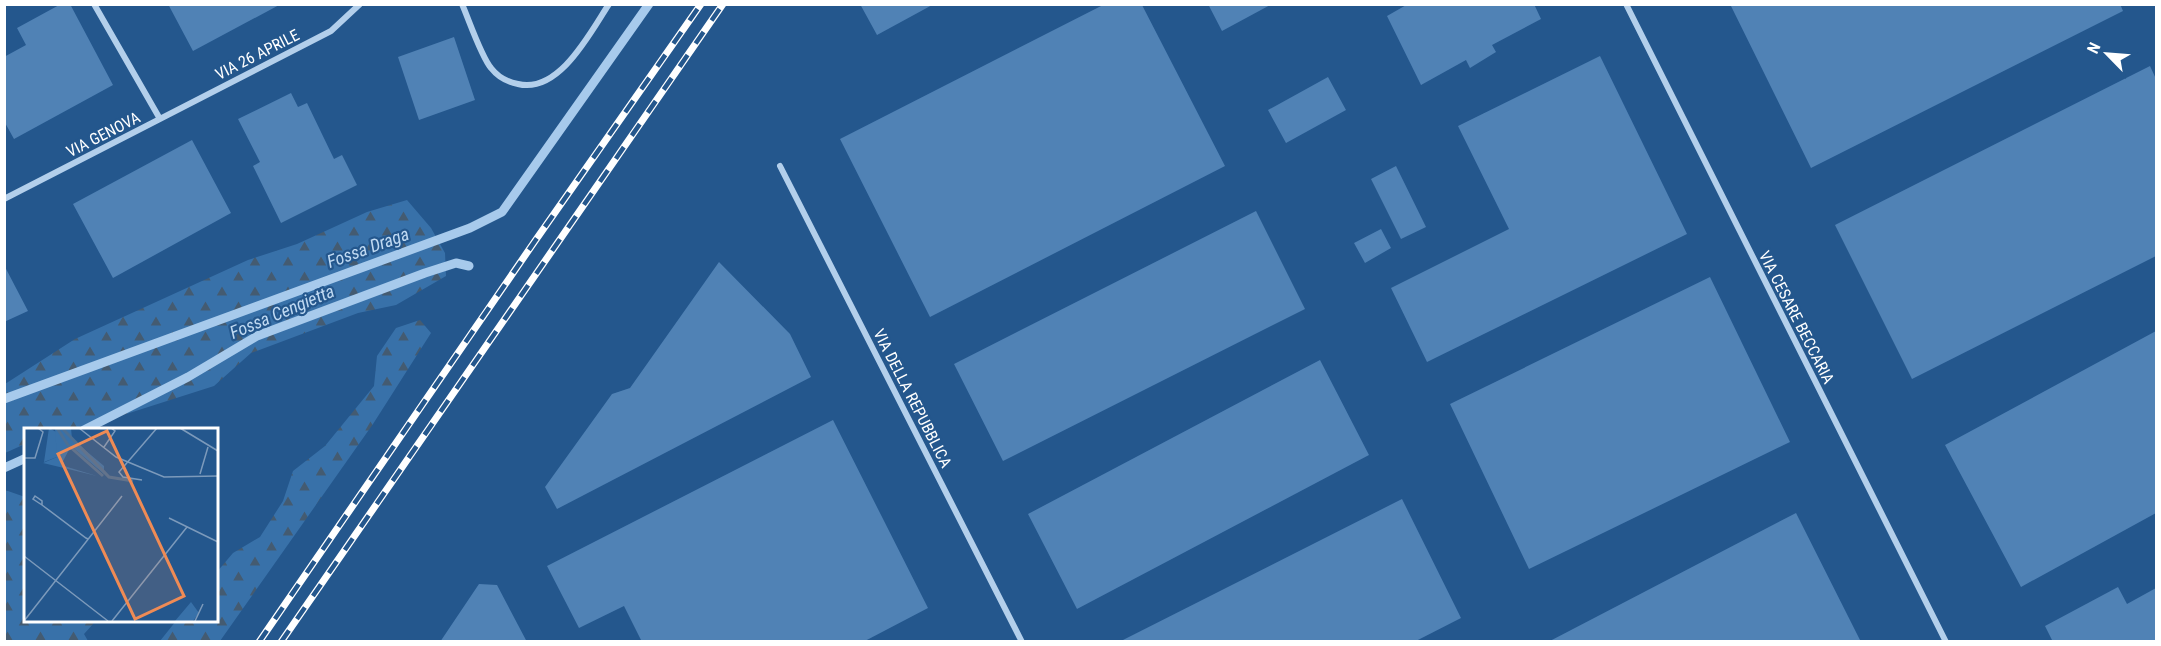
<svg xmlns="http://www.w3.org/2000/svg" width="2161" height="646" viewBox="0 0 2161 646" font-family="'Roboto Condensed',sans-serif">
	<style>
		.forest { fill: url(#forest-firs) }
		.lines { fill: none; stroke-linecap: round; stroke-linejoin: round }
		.stream { stroke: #a7caec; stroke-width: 9 }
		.building { fill: #5082b5 }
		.street { stroke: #b3cfeb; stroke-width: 6 }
		.rail-casing { stroke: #fff; stroke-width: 7 }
		.rail { stroke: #24578d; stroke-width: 4.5; stroke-dasharray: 14; stroke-linecap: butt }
		.labels { text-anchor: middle; stroke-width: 4.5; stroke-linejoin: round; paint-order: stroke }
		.street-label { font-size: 16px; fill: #fff; stroke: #24578d }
		.water-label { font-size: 18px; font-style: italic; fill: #bfd9f2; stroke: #24578d }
		.inset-river { fill: none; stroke: #4b6f94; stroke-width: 3 }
		.inset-road { fill: none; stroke: #7c9abb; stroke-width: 1.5 }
		.view { fill: #ef8b55; fill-opacity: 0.15; stroke: #ef8b55; stroke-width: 3 }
		.inset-edge { fill: none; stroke: #fff; stroke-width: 3 }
	</style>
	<defs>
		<pattern id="forest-firs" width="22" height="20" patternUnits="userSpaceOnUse" patternTransform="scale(1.5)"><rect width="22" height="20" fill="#3871a9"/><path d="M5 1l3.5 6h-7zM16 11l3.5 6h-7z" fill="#445b71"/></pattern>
	</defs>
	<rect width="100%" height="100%" fill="#24578d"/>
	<path class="forest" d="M407 200 431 228 445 253 446 276 396 305 358 313 251 353 214 386 76 430H26L25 444 5 453V384L75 339 248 260 297 244 367 212Z
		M420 320 431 333 373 424 220 641H160L176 621 216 620V573L233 553 260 537 283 501 293 471 325 446 374 386 377 356 396 328Z
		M5 490 25 497 26 620 93 621V624L84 634 88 641H5Z"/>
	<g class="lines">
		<path class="stream" d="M4 399 470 228 502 212 649 4
			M84 430 188 377 257 336 425 273 456 263 469 266
			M4 468 26 458"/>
	</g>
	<path class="building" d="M61 4H70L113 85 14 139 4 121V57L26 45 17 28Z
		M168 4H281L193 51Z
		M860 4H934L877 35Z
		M1208 4H1272L1222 31Z
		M1408 4H1534L1541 19 1492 45 1496 52 1470 68 1466 60 1421 85 1387 16Z
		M1730 4H2120L2123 11 1811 168Z
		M1103 5H1142L1225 166 930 317 840 139Z
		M454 37 475 100 419 120 398 57Z
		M1600 56 1687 234 1427 362 1391 288 1509 229 1458 126Z
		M2150 66 2156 79V256L1912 379 1835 225Z
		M1328 77 1346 110 1286 143 1268 110Z
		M291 93 298 107 307 103 334 159 342 155 357 185 281 223 253 166 260 162 238 119Z
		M192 140 231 213 113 278 73 204Z
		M1396 166 1426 227 1401 239 1371 179Z
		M1256 211 1305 309 1003 461 954 364Z
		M1381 229 1391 248 1365 263 1354 243Z
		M719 262 790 334 811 377 557 509 545 487 612 394 630 388Z
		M4 265 28 311 4 322Z
		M1710 277 1790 442 1529 569 1450 404Z
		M2156 331V513L2021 587 1945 445Z
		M1320 360 1369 455 1077 609 1028 514Z
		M833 420 928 608 863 642H642L624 606 579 628 547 566Z
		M1402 499 1461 618 1414 642H1119Z
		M1796 513 1861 642H1548Z
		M479 584 497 585 527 642H440Z
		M2118 587 2127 604 2156 588V642H2053L2045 626Z"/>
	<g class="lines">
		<path class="street" d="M94 4 160 119
			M462 4C469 20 481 56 491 68 498 77 507 82 518 84 559 94 590 33 609 4
			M1626 4 1946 642
			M780 166 1022 642
			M4 199 331 31 360 4"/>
		<g class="rail-casing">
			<path id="rail" d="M259 642 535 241 701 4
				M281 642 723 4"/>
		</g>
		<use href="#rail" class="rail"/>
	</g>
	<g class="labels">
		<g class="street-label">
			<text transform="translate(257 54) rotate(-27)" y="6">VIA 26 APRILE</text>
			<text transform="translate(103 134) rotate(-27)" y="6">VIA GENOVA</text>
			<text transform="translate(1797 317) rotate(63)" y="6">VIA CESARE BECCARIA</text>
			<text transform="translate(913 398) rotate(63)" y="6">VIA DELLA REPUBBLICA</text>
		</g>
		<g class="water-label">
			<text transform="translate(368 248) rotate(-20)" y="6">Fossa Draga</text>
			<text transform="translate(282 312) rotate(-23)" y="6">Fossa Cengietta</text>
		</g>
	</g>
	<g transform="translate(24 428)">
		<rect width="194" height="194" fill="#24578d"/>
		<path d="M25 0 34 5 33 29 20 34ZM167 174 175 185 169 193H151Z" fill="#3871a9"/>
		<path d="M31 0H47L48 11 80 38V46L47 18 37 37 73 48 19 35 33 29Z" fill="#3871a9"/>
		<path class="inset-river" d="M33 0 44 17 79 48M38 0 85 49 109 53"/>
		<path class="inset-road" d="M55 0 92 29 140 49 194 48M156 0 194 23M80 19 91 3 87 0M0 30H11L19 4 14 0M176 46 184 19M118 52 99 49 95 44 133 0M18 77V73L11 68 9 71 18 77 62 110 64 111M145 90 194 114M0 128 84 193M0 193 98 68M88 193 163 99M171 193 179 176"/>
		<path class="view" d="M83 3 160 168 111 191 34 26Z"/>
		<rect width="194" height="194" class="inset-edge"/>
	</g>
	<rect width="2161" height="646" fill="none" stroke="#ffffff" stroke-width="12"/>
	<g transform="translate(2107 54) rotate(295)" stroke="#24578d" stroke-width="4.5" paint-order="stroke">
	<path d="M0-4.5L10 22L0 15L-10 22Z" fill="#ffffff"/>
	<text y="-9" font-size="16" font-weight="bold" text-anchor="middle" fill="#ffffff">N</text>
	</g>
</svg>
